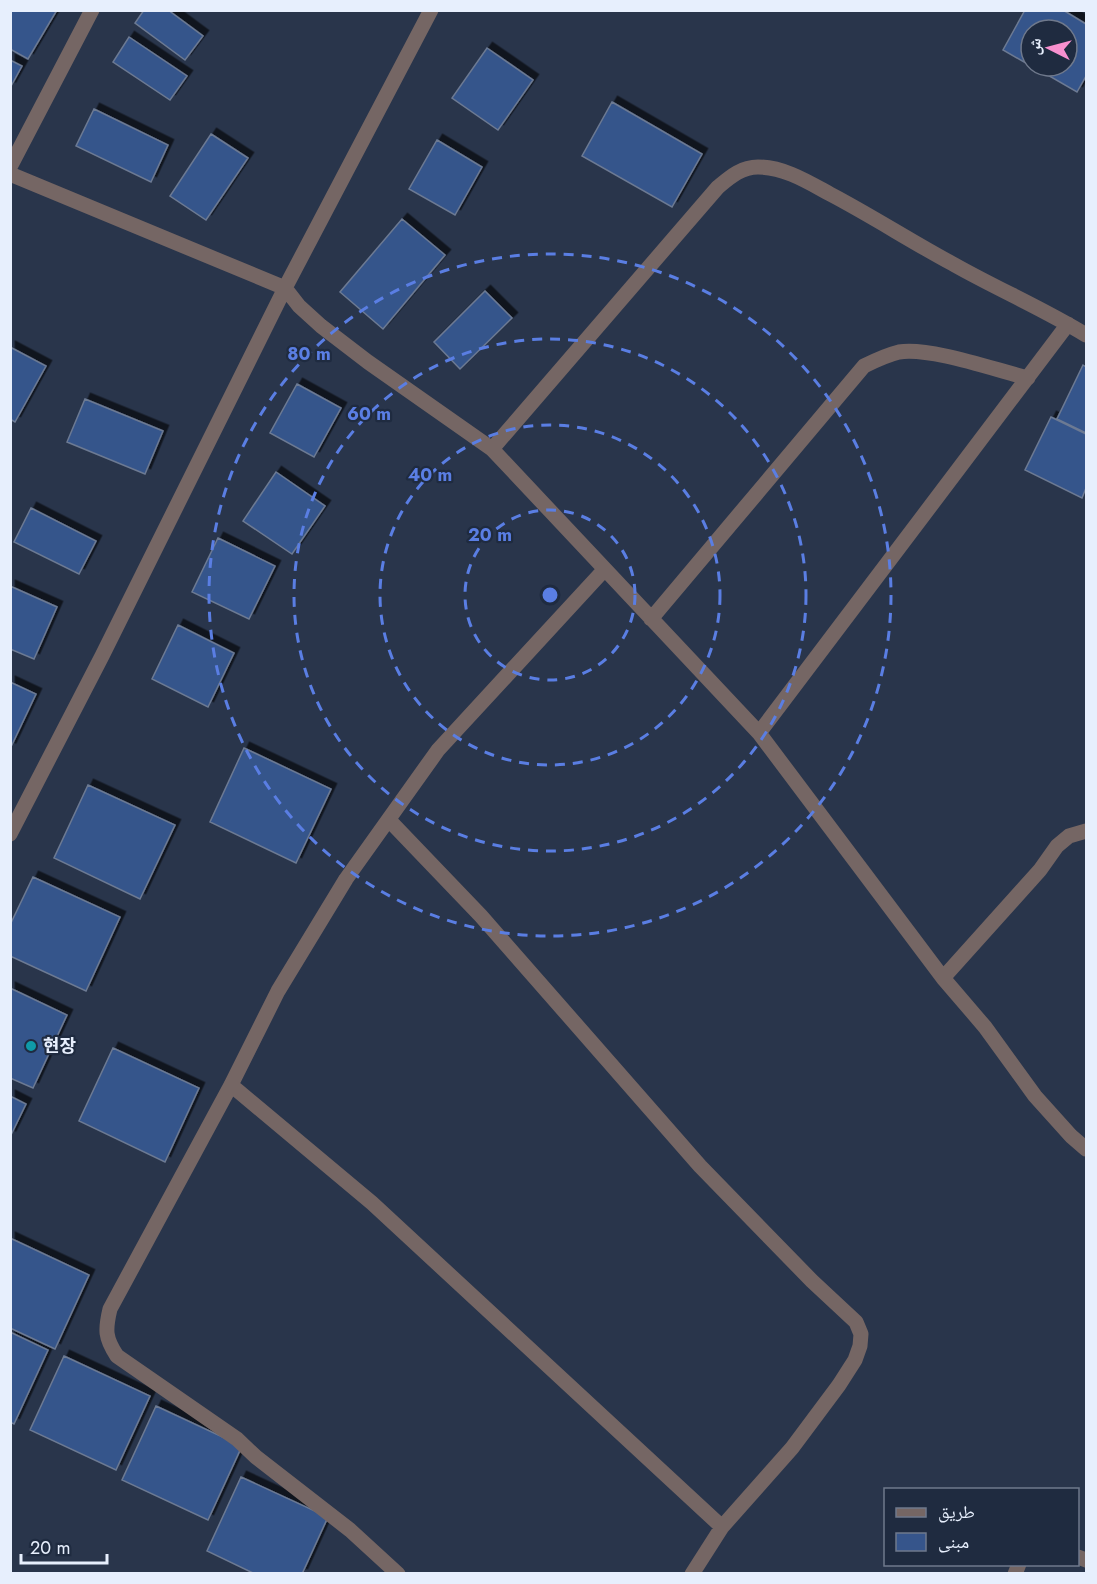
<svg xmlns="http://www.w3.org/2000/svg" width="1097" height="1584" viewBox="0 0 1097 1584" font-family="Jost,'Noto Naskh Arabic','Noto Sans KR',sans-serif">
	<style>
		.building { fill: #36558b; stroke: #6c7a93; stroke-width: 1.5; filter: url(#shadow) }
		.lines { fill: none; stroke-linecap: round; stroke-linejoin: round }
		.minor { stroke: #756664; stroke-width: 15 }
		.ring { fill: none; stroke: #5a7ee3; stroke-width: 3; stroke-dasharray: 10 8 }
		.culture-dot { fill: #0f9aa8; stroke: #1f2b40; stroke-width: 2 }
		.labels { text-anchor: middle; stroke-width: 4.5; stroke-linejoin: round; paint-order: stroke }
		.poi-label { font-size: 18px; font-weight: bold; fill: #e7effd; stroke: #1f2b40; text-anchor: start }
		.centre { fill: #5a7ee3; stroke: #1f2b40; stroke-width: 3 }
		.ring-label { font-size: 18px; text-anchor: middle; font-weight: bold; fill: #5a7ee3; stroke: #1f2b40; stroke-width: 4.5; stroke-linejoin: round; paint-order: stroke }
	</style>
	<defs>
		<filter id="shadow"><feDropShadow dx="5.5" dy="-5.5" stdDeviation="0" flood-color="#0009"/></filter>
	</defs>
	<rect width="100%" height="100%" fill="#29354b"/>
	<path class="building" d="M10 10H57L28 59 10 49Z
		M144 10H168L203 36 185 60 135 23Z
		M1025 10H1063L1086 24V76L1077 92 1032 66H1067V30H1031V66L1003 50Z
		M129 37 187 76 170 100 113 62Z
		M487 48 533 80 498 130 452 98Z
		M10 60 22 66 10 88Z
		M612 102 702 154 672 207 582 156Z
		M94 109 168 145 151 182 76 146Z
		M211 134 248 158 206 220 170 196Z
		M437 140 482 167 455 215 409 189Z
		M402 219 445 255 383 329 340 292Z
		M485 291 512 318 460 369 434 342Z
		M10 347 46 366 15 422 10 419Z
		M1083 365 1086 367V433L1057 419Z
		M297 384 341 408 314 457 270 433Z
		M85 399 163 431 145 474 67 442Z
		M1051 417 1086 434V488L1082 498 1025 470Z
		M276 472 325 506 292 554 243 521Z
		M31 508 96 541 79 574 14 542Z
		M218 538 275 566 249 619 192 592Z
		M10 586 57 607 34 659 10 649Z
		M178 625 234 653 208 707 152 679Z
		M10 682 36 694 10 749Z
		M244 748 331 789 296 863 210 822Z
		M88 785 175 825 140 899 54 858Z
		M33 877 120 917 86 991 10 956V925Z
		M10 988 67 1015 33 1088 10 1078Z
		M113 1048 199 1088 165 1162 79 1121Z
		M10 1096 26 1104 10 1137Z
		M10 1238 89 1275 55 1349 10 1328Z
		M10 1332 48 1350 14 1424 10 1422Z
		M64 1356 150 1396 116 1470 30 1430Z
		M156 1406 242 1446 208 1520 122 1480Z
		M241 1477 328 1517 302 1574H255L207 1551Z"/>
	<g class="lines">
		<path class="minor" d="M10 167 92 10
			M10 174 285 288 299 306 321 326 368 362 492 449 759 733 943 978 985 1027 1035 1096 1071 1136 1086 1149
			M492 449 718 187C730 177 741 167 758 167 784 167 808 182 830 194 872 216 912 242 953 264 997 289 1044 309 1086 335
			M651 619 864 366C876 360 887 355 899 352 931 347 995 370 1028 378
			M759 733 1068 324
			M389 820 481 916 700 1166 812 1281 856 1322 861 1334 860 1346 855 1360 839 1385 792 1448 722 1527 692 1574
			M10 834 102 656 285 288 431 10
			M943 978 1040 870 1057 846 1069 836 1086 831
			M231 1085 372 1203 722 1527
			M1078 1557 1086 1560
			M398 1574 350 1530 256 1457 237 1439 117 1356C105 1338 105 1330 110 1309L231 1085 278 991 346 879 438 750 604 570
			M1015 1574 1019 1564"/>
	</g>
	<g class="ring">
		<circle cx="550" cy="595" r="85"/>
		<circle cx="550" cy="595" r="170"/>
		<circle cx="550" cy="595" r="256"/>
		<circle cx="550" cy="595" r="341"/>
	</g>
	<circle class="culture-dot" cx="31" cy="1046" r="6"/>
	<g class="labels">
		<g class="poi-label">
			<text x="43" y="1052">현장</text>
		</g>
	</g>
	<circle cx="550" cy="595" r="9" class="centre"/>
	<g class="ring-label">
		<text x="309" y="360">80 m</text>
		<text x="369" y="420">60 m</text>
		<text x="430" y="481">40 m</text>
		<text x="490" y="541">20 m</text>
	</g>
	<rect width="1097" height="1584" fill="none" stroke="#e7effd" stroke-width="24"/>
	<rect x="884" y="1488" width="195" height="78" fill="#1f2b40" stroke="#6f798c" stroke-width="1.5"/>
	<rect x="896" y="1508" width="30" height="9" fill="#756664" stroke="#6f798c" stroke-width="1.5"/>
	<text x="938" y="1518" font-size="18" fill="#e7effd">طريق</text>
	<rect x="896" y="1533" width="30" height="18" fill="#36558b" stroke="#6f798c" stroke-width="1.5"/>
	<text x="938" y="1548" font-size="18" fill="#e7effd">مبنى</text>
	<g transform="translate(1049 48) rotate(276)"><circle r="28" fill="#1f2b40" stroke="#6f798c" stroke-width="1.5"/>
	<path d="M0-4.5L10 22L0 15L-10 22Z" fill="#f790cf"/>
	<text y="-9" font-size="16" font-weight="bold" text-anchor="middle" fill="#e7effd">ش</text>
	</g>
	<path d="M21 1554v9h86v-9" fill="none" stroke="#e7effd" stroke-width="3"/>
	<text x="30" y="1554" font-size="18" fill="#e7effd" stroke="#1f2b40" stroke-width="4.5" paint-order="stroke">20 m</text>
</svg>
